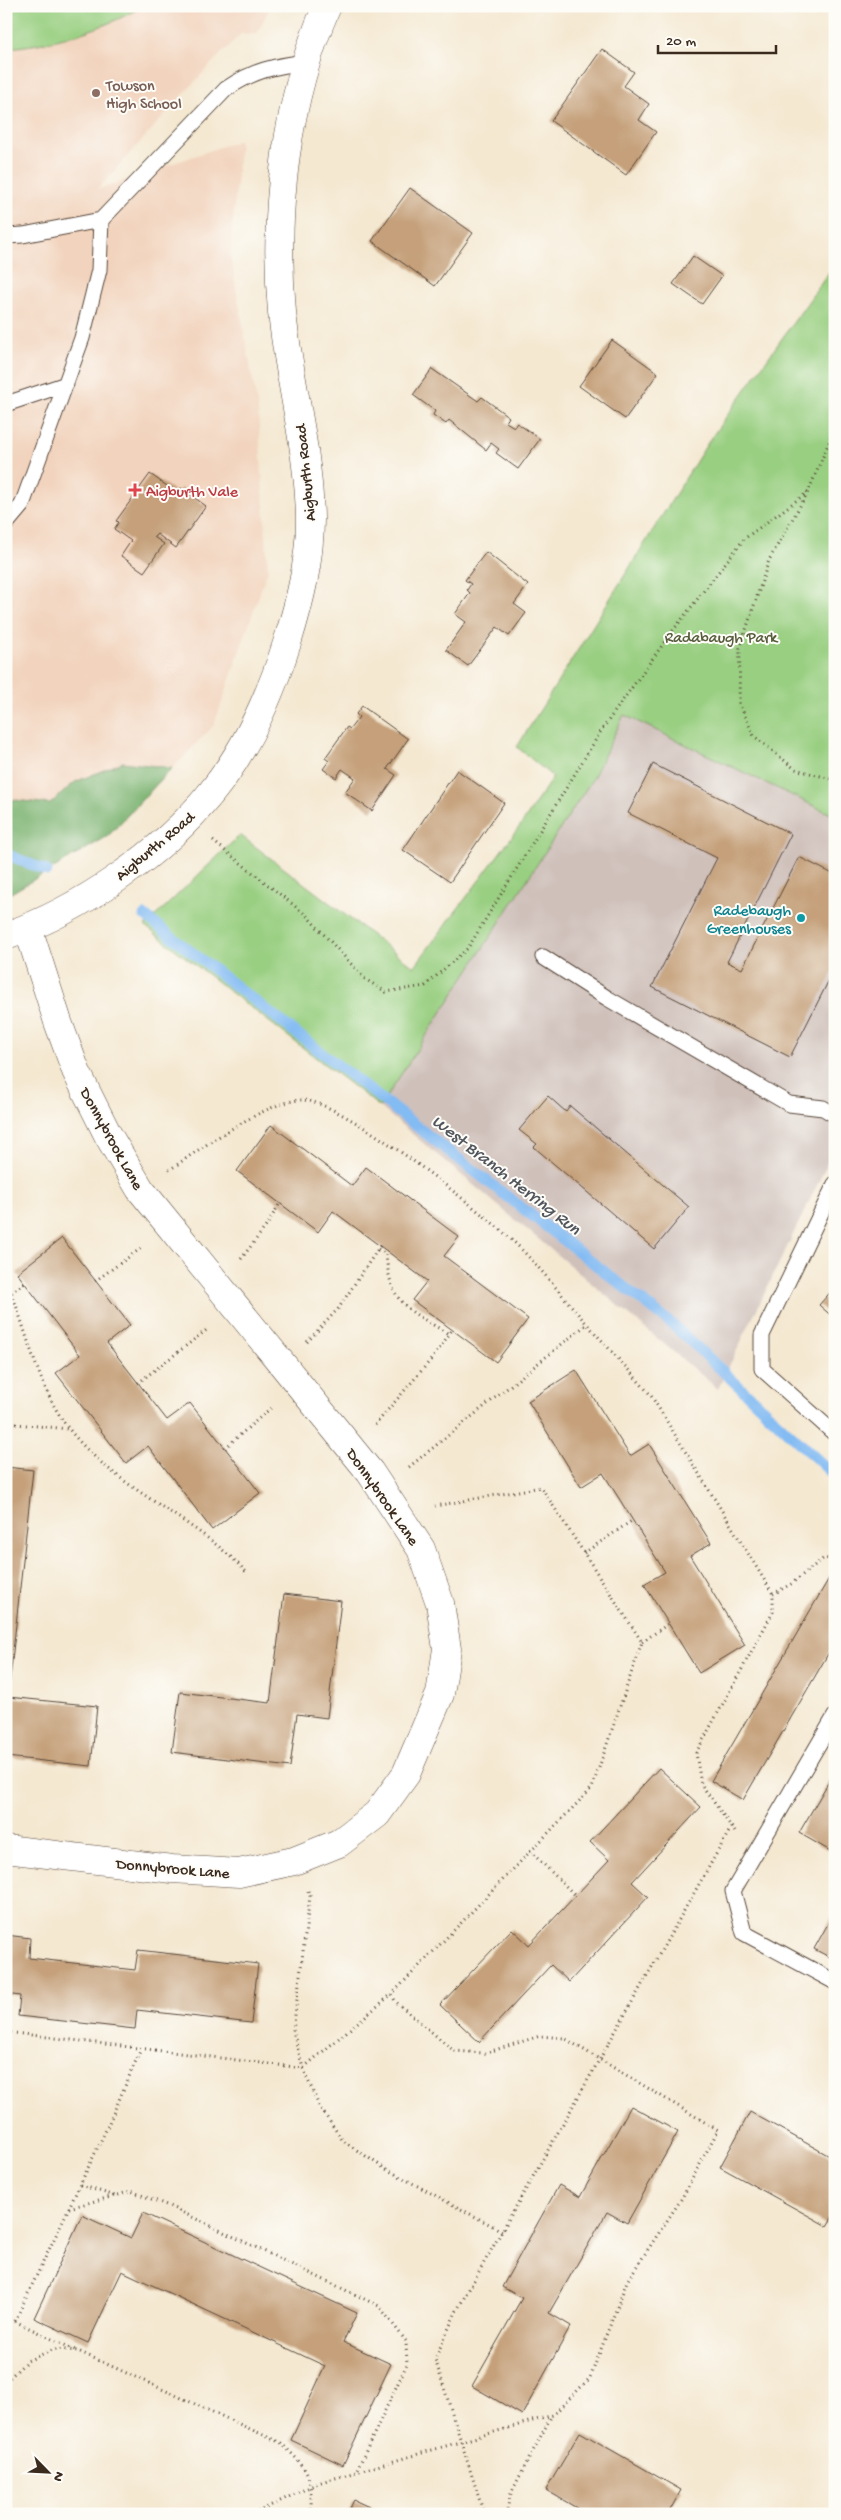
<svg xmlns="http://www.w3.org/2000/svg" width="841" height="2520" viewBox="0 0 841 2520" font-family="'Gochi Hand',sans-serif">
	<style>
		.built { fill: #f2d4be }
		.industrial { fill: #cfc0ba }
		.green { fill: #99cf81; stroke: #6a7c50 }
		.forest { fill: #7ab26f; stroke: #5a6e46 }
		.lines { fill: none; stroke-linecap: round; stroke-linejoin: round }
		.stream { stroke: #83bbf3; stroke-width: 11 }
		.building { fill: #c5a07a }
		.lane-casing { stroke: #574639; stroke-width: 17 }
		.street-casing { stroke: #574639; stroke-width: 29 }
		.path { stroke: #574639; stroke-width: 3; stroke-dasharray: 1 4; stroke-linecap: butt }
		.lane { stroke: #fff; stroke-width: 15 }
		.street { stroke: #fff; stroke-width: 28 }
		.education-dot { fill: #8d6e63; stroke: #fdfcf7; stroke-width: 2 }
		.health-dot { fill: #e0444e; stroke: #fdfcf7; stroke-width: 2 }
		.culture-dot { fill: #0f9aa8; stroke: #fdfcf7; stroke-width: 2 }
		.labels { text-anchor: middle; stroke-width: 4; stroke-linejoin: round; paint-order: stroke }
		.education-label { font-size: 16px; fill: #785e54; stroke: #fdfcf7; text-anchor: start }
		.street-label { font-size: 16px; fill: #3b2a1e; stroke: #fdfcf7 }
		.health-label { font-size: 16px; fill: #be3a42; stroke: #fdfcf7; text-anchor: start }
		.park-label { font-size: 16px; fill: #575c3c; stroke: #fdfcf7 }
		.culture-label { font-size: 16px; fill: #0d838f; stroke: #fdfcf7; text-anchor: end }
		.water-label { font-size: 18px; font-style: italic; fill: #51565e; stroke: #fdfcf7 }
	</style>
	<rect width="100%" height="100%" fill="#fdfcf7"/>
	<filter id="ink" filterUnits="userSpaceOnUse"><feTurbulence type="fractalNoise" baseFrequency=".02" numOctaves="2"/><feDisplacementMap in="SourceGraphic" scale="10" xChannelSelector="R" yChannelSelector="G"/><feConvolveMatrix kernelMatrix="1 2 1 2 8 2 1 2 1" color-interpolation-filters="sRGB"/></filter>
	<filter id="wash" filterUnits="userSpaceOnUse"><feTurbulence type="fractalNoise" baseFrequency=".0096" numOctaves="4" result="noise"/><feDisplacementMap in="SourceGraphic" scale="20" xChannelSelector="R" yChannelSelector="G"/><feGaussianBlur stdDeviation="1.12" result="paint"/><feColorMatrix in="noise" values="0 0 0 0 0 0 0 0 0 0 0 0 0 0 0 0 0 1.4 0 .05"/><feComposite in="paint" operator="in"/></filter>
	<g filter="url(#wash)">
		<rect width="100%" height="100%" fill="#f4e8d1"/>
		<path class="built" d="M6 6H271L257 33 241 34 208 67 97 190 240 140 230 254 258 410 268 569 214 725 108 836 6 816Z"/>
		<path class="industrial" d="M624 715 835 816V1148L718 1389 380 1107 593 778Z"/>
		<path class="green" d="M6 6H142C109 28 46 46 6 48Z
			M835 264V816L624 715 593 778 380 1107 145 926 240 835 414 967 523 822 553 777 517 747 709 441Z"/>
		<path class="forest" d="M123 762 172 768 108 836 6 896V799L50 804 75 782Z"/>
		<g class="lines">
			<path class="stream" d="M6 854 47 871
				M145 916 672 1324 835 1476"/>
		</g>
		<g id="blocks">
			<path class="building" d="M602 49 634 72 624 86 649 104 639 120 656 132 626 175 551 121Z
				M410 188 473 233 435 286 372 241Z
				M693 256 722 276 702 304 673 284Z
				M612 340 658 373 625 419 579 386Z
				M432 369 478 401 482 397 509 417 506 422 514 427 517 423 540 439 518 469 496 453 499 449 491 443 486 450 449 420 446 424 433 415 435 411 413 395Z
				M150 474 177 493 181 488 206 506 176 548 157 534 154 537 164 544 144 572 121 556 131 541 114 529 119 522 116 521Z
				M486 552 528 585 514 604 526 613 509 636 497 627 468 666 446 650 466 622 455 614 470 593 467 590 471 584 465 580Z
				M362 706 408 739 387 769 396 775 372 811 345 792 355 778 342 769 336 778 323 769 329 761 325 758 347 727 350 729 359 717 356 714Z
				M653 764 791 834 727 962 742 969 799 857 835 875V968L790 1057 652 987 717 858 628 813Z
				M457 770 504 803 450 882 403 850Z
				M548 1096 566 1112 570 1106 689 1207 654 1249 534 1147 537 1144 519 1130Z
				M271 1125 352 1186 366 1167 459 1237 444 1256 528 1319 496 1362 412 1300 427 1281 333 1211 318 1232 237 1171Z
				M62 1238 130 1325 107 1343 167 1420 190 1403 260 1493 212 1530 148 1446 126 1463 56 1373 80 1355 17 1273Z
				M835 1287V1319L819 1305Z
				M576 1370 630 1456 649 1444 711 1543 690 1556 745 1645 699 1673 644 1584 665 1572 603 1473 581 1487 528 1401Z
				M6 1467 33 1470 8 1697 97 1706 91 1766 6 1757Z
				M835 1568V1642L743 1800 711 1781Z
				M284 1594 341 1601 327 1718 297 1714 290 1767 172 1752 180 1692 270 1703Z
				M659 1768 701 1807 632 1882 648 1897 569 1982 551 1965 479 2042 440 2005 512 1929 529 1945 609 1860 590 1842Z
				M835 1771V1847L832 1852 799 1833Z
				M835 1911V1960L814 1949Z
				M6 1935 30 1938 29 1958 135 1970 138 1950 258 1964 251 2023 137 2010 135 2029 18 2016 20 1996 6 1994Z
				M631 2106 678 2132 627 2223 607 2212 549 2313 571 2326 522 2415 472 2386 522 2298 502 2287 559 2185 580 2197Z
				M750 2112 835 2159V2213L827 2226 720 2167Z
				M143 2213 357 2313 343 2342 391 2364 343 2465 291 2440 325 2366 122 2271 88 2343 34 2318 82 2215 131 2238Z
				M580 2432 681 2490 668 2514H587L546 2490Z
				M354 2500 384 2514H347Z"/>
		</g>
	</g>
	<g filter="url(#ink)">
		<use href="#blocks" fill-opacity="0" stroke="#574639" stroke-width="1"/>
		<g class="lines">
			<g class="lane-casing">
				<path id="lane" d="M6 236 23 235 101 220
					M6 404 66 384
					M6 524 22 505 82 338 99 270 101 220 226 89C254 70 274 66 307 62
					M543 957 607 998 789 1104 823 1108 835 1115
					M835 1184 762 1335V1369L835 1434
					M835 1716 733 1891 744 1933 835 1982"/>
			</g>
			<g class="street-casing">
				<path id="street" d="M6 936C80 910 162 854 211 793 247 749 271 694 288 640 300 601 310 561 310 519 309 449 289 381 282 312 273 211 286 99 327 6
					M6 1849 172 1869 239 1873 294 1861 339 1843 377 1814 406 1774 440 1694 447 1649 440 1603 421 1549 370 1472 140 1189 108 1135 76 1071 58 1022 28 928"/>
			</g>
			<path class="path" d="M835 428 808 492 769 560 740 648 739 703 754 736 795 769 835 780
				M213 841 306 915 365 979 386 992 425 986 468 948 603 728 668 637 744 539 808 492
				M169 1170C199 1150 267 1100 302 1100 343 1100 481 1211 514 1242 540 1267 563 1297 587 1324
				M378 1249 386 1254C390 1305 408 1310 449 1334
				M241 1259 267 1225 280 1203
				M6 1279C27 1328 36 1386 69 1429 117 1491 196 1517 248 1574
				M95 1281 143 1247
				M11 1292 25 1283
				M307 1342 338 1309 380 1246
				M138 1383 209 1328
				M6 1423 69 1429
				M375 1425 435 1355 452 1330
				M225 1448 272 1407
				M409 1467 587 1324 650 1394 773 1594V1612L696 1753 701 1784 735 1832
				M584 1553 633 1520
				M773 1594 791 1584 824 1558 835 1560
				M642 1642 668 1624
				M530 1851 575 1895
				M308 1891 310 1896 293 2031 303 2068 319 2106 343 2141 384 2168 502 2231
				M6 2032 303 2068 392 1994
				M80 2185 115 2196 131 2191 169 2206 379 2306 406 2341 407 2364 357 2470
				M69 2208 114 2196
				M6 2317 75 2350
				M15 2321 106 2130 141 2049
				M6 2381 27 2361 54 2349 78 2351 281 2443C309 2470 312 2475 311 2514
				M253 2514 318 2483 553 2415 590 2378 627 2281 682 2198 718 2130 564 2038 540 2036 485 2053 454 2051 395 2001 392 1994 592 1788 642 1642 541 1487 435 1506
				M484 2514 435 2359 456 2312 731 1828
				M506 2514 511 2493 552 2415"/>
			<use href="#lane" class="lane"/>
			<use href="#street" class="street"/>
		</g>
	</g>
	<circle class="education-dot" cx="96" cy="93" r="5"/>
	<path class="health-dot" d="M132.5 482.5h5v5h5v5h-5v5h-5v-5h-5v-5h5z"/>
	<circle class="culture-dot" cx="801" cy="918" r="5"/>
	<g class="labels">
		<g class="education-label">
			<text x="106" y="90">Towson<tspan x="106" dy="18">High School</tspan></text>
		</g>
		<g class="street-label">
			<text transform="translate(304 473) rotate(-96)" y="6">Aigburth Road</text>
			<text transform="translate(154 845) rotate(-40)" y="6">Aigburth Road</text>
			<text transform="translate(113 1138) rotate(61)" y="6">Donnybrook Lane</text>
			<text transform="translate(384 1496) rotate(55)" y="6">Donnybrook Lane</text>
			<text transform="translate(173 1867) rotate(5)" y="6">Donnybrook Lane</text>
		</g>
		<g class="health-label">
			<text x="146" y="496">Aigburth Vale</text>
		</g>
		<g class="park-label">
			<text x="721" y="642">Radabaugh Park</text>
		</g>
		<g class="culture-label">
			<text x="791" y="915">Radebaugh<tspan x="791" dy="18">Greenhouses</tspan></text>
		</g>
		<g class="water-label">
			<text transform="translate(507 1174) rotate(38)" y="6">West Branch Herring Run</text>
		</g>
	</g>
	<rect width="841" height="2520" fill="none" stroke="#fdfcf7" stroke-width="25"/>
	<g transform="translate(48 2472) rotate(114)" stroke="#fdfcf7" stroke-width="4" paint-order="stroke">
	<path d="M0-4L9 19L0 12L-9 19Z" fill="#3b2a1e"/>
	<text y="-8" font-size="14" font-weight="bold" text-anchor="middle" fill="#3b2a1e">N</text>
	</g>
	<path d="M658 45v8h118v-8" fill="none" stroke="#3b2a1e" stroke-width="2.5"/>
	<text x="666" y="45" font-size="15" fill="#3b2a1e" stroke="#fdfcf7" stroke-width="4" paint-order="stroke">20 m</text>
</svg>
